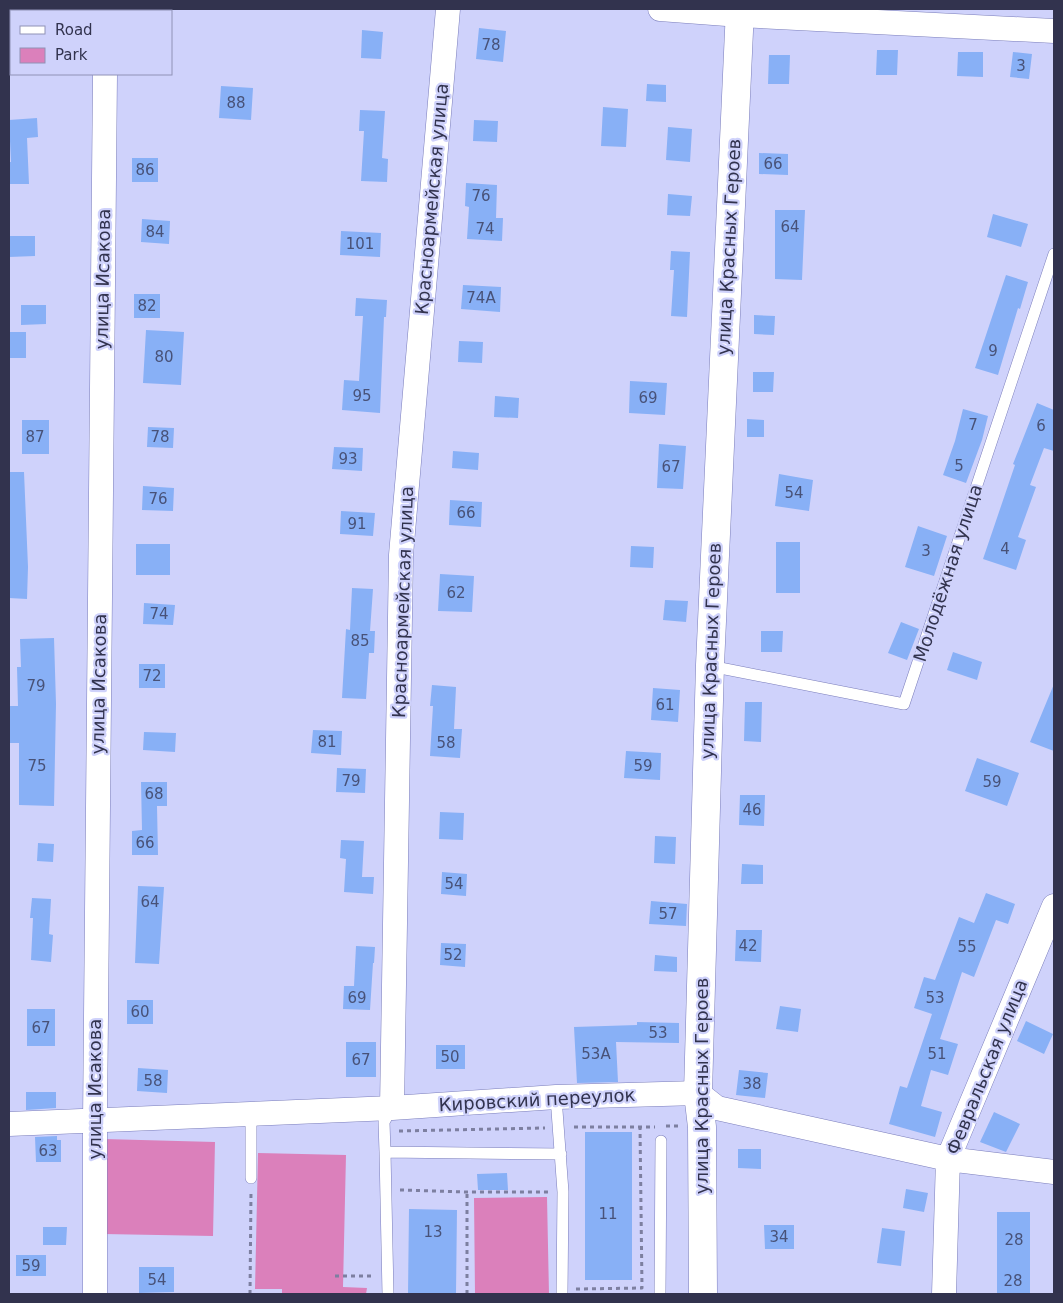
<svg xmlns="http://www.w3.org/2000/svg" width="1063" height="1303" viewBox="0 0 1063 1303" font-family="'DejaVu Sans',sans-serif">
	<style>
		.green { fill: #db80bb }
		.building { fill: #88b0f6 }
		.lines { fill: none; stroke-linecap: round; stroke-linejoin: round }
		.service-casing { stroke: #7a7dbb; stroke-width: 12 }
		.minor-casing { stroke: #7a7dbb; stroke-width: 25 }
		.secondary-casing { stroke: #7a7dbb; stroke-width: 29 }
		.path { stroke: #7d7fa0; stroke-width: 3; stroke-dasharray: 4 4; stroke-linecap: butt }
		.service { stroke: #fff; stroke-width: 11 }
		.minor { stroke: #fff; stroke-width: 24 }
		.secondary { stroke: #fff; stroke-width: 28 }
		.labels { text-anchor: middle; stroke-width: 4.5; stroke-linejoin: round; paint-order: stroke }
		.number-label { font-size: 15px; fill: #485278 }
		.street-label { font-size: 18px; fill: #32334e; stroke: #cfd2fb }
	</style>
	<rect width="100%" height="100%" fill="#cfd2fb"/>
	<path class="green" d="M104 1139 215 1142 213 1236 103 1234Z
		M258 1153 346 1155 343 1287 367 1288 366 1294H282V1289H255Z
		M547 1197 549 1294H475L474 1198Z"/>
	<path class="building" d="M479 28 506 31 503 62 476 59Z
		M362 30 383 32 381 59 361 58Z
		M877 50H898L897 75H876Z
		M958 52H983V77L957 76Z
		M1013 52 1032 54 1029 79 1010 77Z
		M769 55H790L789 84H768Z
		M647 84 666 85V102L646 101Z
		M221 86 253 88 251 120 219 118Z
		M603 107 628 109 626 147 601 146Z
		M360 110 385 111 382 158 388 159 387 182 361 181 364 131H359Z
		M37 118 38 137 27 138 29 184H9V162H11L9 120Z
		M474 120 498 121 497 142 473 141Z
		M668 127 692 129 690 162 666 160Z
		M759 153 788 154V175L759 174Z
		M132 158H158V182H132Z
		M466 183 497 185 496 218H503L502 241 467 239 469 207 465 206Z
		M668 194 692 196 690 216 667 215Z
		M775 210H805L802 280 775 279Z
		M993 214 1028 224 1021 247 987 237Z
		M142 219 170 221 169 244 141 242Z
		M341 231 381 233 380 257 340 255Z
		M9 236H35V256L9 257Z
		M671 251 690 252 687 317 671 316 674 270H670Z
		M1006 275 1028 282 1020 309 1018 308 998 375 975 368Z
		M463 285 501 287 500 312 461 309Z
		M134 294H160V318H134Z
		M356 298 387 300 386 317H384L380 413 342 410 344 380 359 381 363 316H355Z
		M21 305H46V324L21 325Z
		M754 315 775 316 774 335 754 334Z
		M146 330 184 332 181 385 143 383Z
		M9 332H26V358H9Z
		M459 341 483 342 482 363 458 362Z
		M753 372H774L773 392H753Z
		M630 381 667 383 665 415 629 413Z
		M495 396 519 398 518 418 494 417Z
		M1037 403 1054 410V451L1044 448 1030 485 1036 487 1018 537 1026 540 1016 570 983 559 1015 465 1013 464Z
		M963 409 988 416 982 440 966 483 943 475 955 441Z
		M747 419 764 420V437H747Z
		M22 420H49V454H22Z
		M148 427 174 428 173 448 147 447Z
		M659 444 686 446 683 489 657 488Z
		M334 447 363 448 362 471 332 469Z
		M453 451 479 453 478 470 452 468Z
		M9 472H24L28 567 27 599 9 598Z
		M779 474 813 480 809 511 775 506Z
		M143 486 174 488 173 511 142 510Z
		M450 500 482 502 481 527 449 525Z
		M341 511 375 513 373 536 340 534Z
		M918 526 947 536 934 576 905 567Z
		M776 542H800V593H776Z
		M136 544H170V575H136Z
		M631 546 654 547 653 568 630 567Z
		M440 574 474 576 472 612 438 611Z
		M352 588 373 589 370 631H375L374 653H369L366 699 342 698 346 629 350 630Z
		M665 600 688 601 686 622 663 620Z
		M144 603 175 605 173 625 143 624Z
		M901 622 919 629 907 660 888 653Z
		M761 631H783L782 652H761Z
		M54 638 56 704 54 806 19 805V743H9V706H18L17 667H21L20 639Z
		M953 652 982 662 977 680 947 670Z
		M139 664H165V688H139Z
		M1054 684V751L1030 742Z
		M432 685 456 687 454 729H462L460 758 430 756 433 706H430Z
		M653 688 680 690 678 722 651 720Z
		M745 702H762L761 742 744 741Z
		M313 730 342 731 341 755 311 753Z
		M144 732 176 733 175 752 143 750Z
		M626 751 661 753 660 780 624 778Z
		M977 758 1019 773 1007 806 965 791Z
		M337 768 366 769 365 793 336 792Z
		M141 782H167V806H157L158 855H132V831L142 830Z
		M740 795H765L764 826 739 825Z
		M440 812 464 813 463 840 439 839Z
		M655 836 676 837 675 864 654 863Z
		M341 840 364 841 362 877H374L373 894 344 892 346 859 340 858Z
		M38 843 54 844 53 862 37 861Z
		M742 864 763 865V884H741Z
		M442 872 467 874 466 896 441 894Z
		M138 886 164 887 159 964 135 963Z
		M986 893 1015 904 1008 924 996 920 974 977 962 972 940 1039 958 1044 948 1075 931 1070 921 1106 942 1112 935 1137 889 1124 900 1086 907 1088 932 1014 914 1008 924 977 935 980 959 917 974 923Z
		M32 898 51 899 49 934 53 935 51 962 31 960 33 918H30Z
		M651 901 687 904 686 926 649 924Z
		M736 930H762L761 962 735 961Z
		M441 943 466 944 465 967 440 965Z
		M356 946 375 947 374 963H373L370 1010 343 1009 344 986H354Z
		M655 955 677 957V972L654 971Z
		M127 1000H153V1024H127Z
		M780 1006 801 1009 798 1032 776 1029Z
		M27 1009H55V1046H27Z
		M1026 1021 1053 1034 1044 1054 1017 1041Z
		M637 1022 679 1023V1043L616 1042 618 1082 577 1083 574 1027 637 1025Z
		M346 1042H376V1077H346Z
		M436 1045H465V1069H436Z
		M138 1068 168 1070 167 1093 137 1091Z
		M739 1070 768 1073 765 1098 736 1095Z
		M26 1092H56V1108L26 1110Z
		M994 1112 1020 1124 1006 1152 980 1142Z
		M585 1132H632V1280H585Z
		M57 1136V1140H61V1162H36L35 1137Z
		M738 1149H761V1169L738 1168Z
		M507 1173 508 1190H478L477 1174Z
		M906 1189 928 1193 924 1212 903 1208Z
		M409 1209 457 1210 456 1294H408Z
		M997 1212H1030V1294H997Z
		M764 1225H794V1249H765Z
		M43 1227H67L66 1245H43Z
		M882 1228 905 1231 901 1266 877 1263Z
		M16 1255H46V1276H16Z
		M139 1267H174V1292L139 1293Z"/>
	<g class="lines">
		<g class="service-casing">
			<path id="service" d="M710 666 904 704 1054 254
				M556 1097 563 1192 562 1294
				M385 1152 384 1122 392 1108
				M251 1178V1114
				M388 1294 385 1152 561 1154
				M660 1294 661 1141"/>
		</g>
		<g class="minor-casing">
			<path id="minor" d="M660 9 740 15 1054 31
				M105 11V9
				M392 1108 401 555 448 9
				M9 1124 392 1108 556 1097 698 1093 717 1108 948 1159 1054 1172
				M95 1294V1121L105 74
				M944 1294 948 1159 1054 906"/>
		</g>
		<g class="secondary-casing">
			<path id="secondary" d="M703 1294 702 1127 698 1093 710 665 740 9"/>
		</g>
		<path class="path" d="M666 1126H680
			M574 1127H655
			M399 1131 545 1128
			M400 1190 467 1192H549
			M335 1276H374
			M576 1289 642 1288 640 1127
			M250 1294 251 1191
			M467 1294V1192"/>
		<use href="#service" class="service"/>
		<use href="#minor" class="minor"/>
		<use href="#secondary" class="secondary"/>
	</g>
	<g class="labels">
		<g class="number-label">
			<text x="491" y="50">78</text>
			<text x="1021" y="71">3</text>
			<text x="236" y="108">88</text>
			<text x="773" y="169">66</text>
			<text x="145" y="175">86</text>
			<text x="481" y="201">76</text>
			<text x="790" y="232">64</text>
			<text x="485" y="234">74</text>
			<text x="155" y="237">84</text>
			<text x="360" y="249">101</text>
			<text x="481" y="303">74А</text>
			<text x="147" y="311">82</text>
			<text x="993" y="356">9</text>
			<text x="164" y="362">80</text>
			<text x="362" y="401">95</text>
			<text x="648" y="403">69</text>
			<text x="973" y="430">7</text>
			<text x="1041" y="431">6</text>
			<text x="35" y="442">87</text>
			<text x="160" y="442">78</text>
			<text x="348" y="464">93</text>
			<text x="959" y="471">5</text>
			<text x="671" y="472">67</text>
			<text x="794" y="498">54</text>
			<text x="158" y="504">76</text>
			<text x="466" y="518">66</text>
			<text x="357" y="529">91</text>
			<text x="1005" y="554">4</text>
			<text x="926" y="556">3</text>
			<text x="456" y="598">62</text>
			<text x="159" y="619">74</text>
			<text x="360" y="646">85</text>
			<text x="152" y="681">72</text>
			<text x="36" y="691">79</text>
			<text x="665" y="710">61</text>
			<text x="327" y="747">81</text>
			<text x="446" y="748">58</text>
			<text x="37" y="771">75</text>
			<text x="643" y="771">59</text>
			<text x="351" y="786">79</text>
			<text x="992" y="787">59</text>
			<text x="154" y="799">68</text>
			<text x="752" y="815">46</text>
			<text x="145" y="848">66</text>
			<text x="454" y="889">54</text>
			<text x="150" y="907">64</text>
			<text x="668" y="919">57</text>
			<text x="748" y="951">42</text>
			<text x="967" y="952">55</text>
			<text x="453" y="960">52</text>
			<text x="357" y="1003">69</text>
			<text x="935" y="1003">53</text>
			<text x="140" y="1017">60</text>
			<text x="41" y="1033">67</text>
			<text x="658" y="1038">53</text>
			<text x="596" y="1059">53А</text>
			<text x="937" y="1059">51</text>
			<text x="450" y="1062">50</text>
			<text x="361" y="1065">67</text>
			<text x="153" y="1086">58</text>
			<text x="752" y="1089">38</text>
			<text x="48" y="1156">63</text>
			<text x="608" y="1219">11</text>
			<text x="433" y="1237">13</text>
			<text x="779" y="1242">34</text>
			<text x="1014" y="1245">28</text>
			<text x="31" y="1271">59</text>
			<text x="157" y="1285">54</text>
			<text x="1013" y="1286">28</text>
		</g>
		<g class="street-label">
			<text transform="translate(432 199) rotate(-85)" y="6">Красноармейская улица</text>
			<text transform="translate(729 247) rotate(-87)" y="6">улица Красных Героев</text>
			<text transform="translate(103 279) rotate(-89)" y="6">улица Исакова</text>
			<text transform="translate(948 573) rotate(-72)" y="6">Молодёжная улица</text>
			<text transform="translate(403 602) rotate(-88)" y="6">Красноармейская улица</text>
			<text transform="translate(711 651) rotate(-88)" y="6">улица Красных Героев</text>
			<text transform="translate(99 684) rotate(-89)" y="6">улица Исакова</text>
			<text transform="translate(987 1067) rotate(-68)" y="6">Февральская улица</text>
			<text transform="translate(702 1086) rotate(-90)" y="6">улица Красных Героев</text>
			<text transform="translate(95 1089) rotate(-90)" y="6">улица Исакова</text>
			<text transform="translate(537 1100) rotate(-3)" y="6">Кировский переулок</text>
		</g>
	</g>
	<rect width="1063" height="1303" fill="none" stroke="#32334e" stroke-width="20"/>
	<rect x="10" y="10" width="162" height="65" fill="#cfd2fb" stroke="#9092b6"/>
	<rect x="20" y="26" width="25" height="8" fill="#ffffff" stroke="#9092b6"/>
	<text x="55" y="35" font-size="15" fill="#32334e">Road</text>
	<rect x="20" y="48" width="25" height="15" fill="#db80bb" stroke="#9092b6"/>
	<text x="55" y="60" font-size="15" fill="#32334e">Park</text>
</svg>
